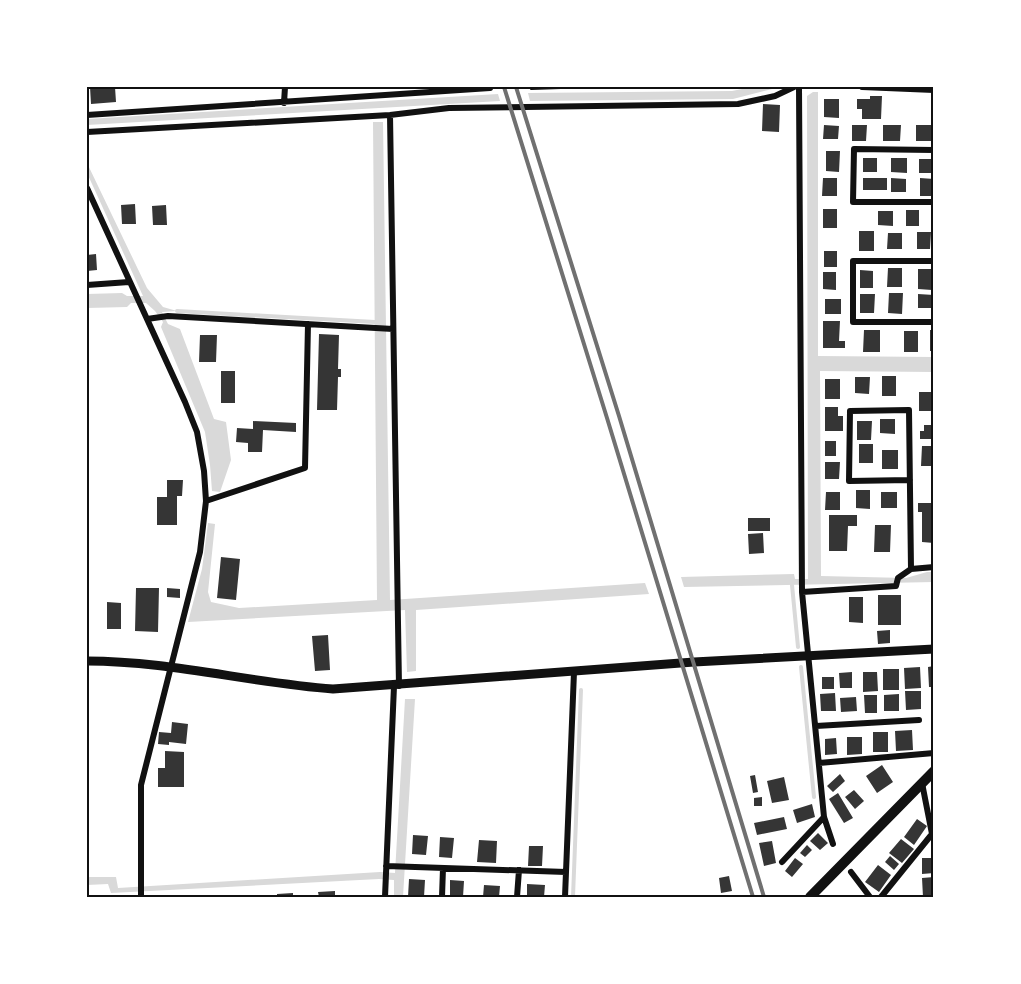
<svg xmlns="http://www.w3.org/2000/svg" width="1021" height="984" viewBox="0 0 1021 984" font-family="'Open Sans',sans-serif">
	<style>
		.water { fill: #d9d9d9 }
		.lines { fill: none; stroke-linecap: round; stroke-linejoin: round }
		.stream { stroke: #d9d9d9; stroke-width: 4 }
		.building { fill: #353535 }
		.path { stroke: #111; stroke-width: 2 }
		.minor { stroke: #111; stroke-width: 6 }
		.secondary { stroke: #111; stroke-width: 9 }
		.trunk { stroke: #111; stroke-width: 10 }
		.rail { stroke: #707070; stroke-width: 4 }
		.neatline { fill: none; stroke: #111; stroke-width: 2 }
	</style>
	<rect width="100%" height="100%" fill="#fff"/>
	<path class="water" d="M752 87H780L733 99 530 101 528 93 732 91Z
		M813 92H818V356L934 357V372L820 371 821 576 906 578 927 572H934V582L684 587 681 577 794 574 795 579H808L807 96Z
		M498 94 500 101 87 125V119Z
		M373 122H383L390 600 645 583 649 594 416 610V671L407 672 405 610 188 622 202 569 208 523 215 524 208 592 211 602 239 608 377 600Z
		M87 163 147 288 163 307 177 311 162 312 168 324 180 329 214 419 226 422 231 460 220 492 212 491 210 465 205 432 161 327 163 322 155 311 146 303H131L127 307 87 308V294L122 293 127 296H143L87 173Z
		M405 699H415L403 897H394V880L379 879 111 893 108 884 87 885V877H116L118 888 380 872 395 873Z"/>
	<g class="lines">
		<path class="stream" d="M177 311 375 322
			M792 585 798 647
			M801 667 814 797
			M573 897 581 690"/>
	</g>
	<path class="building" d="M90 87H115L116 102 91 104Z
		M870 96H882L881 119H862V109H857V99H870Z
		M824 99H839V118L824 117Z
		M763 104 780 105 779 132 762 131Z
		M824 125 839 126 838 139H823Z
		M852 125H867L866 141H852Z
		M883 125H901L900 141H883Z
		M916 125H931V141H916Z
		M826 151H840L839 172 826 171Z
		M863 158H877V172H863Z
		M891 158H907V173L891 172Z
		M919 159H934V173H919Z
		M823 178H837V196H822Z
		M863 178H887V190H863Z
		M891 178 906 179V192H891Z
		M920 178 934 179V196H920Z
		M135 204 136 224H122L121 205Z
		M166 205 167 225H153L152 206Z
		M823 209H837V228H823Z
		M906 210H919V226H906Z
		M878 211H893V226L878 225Z
		M859 231H874V251H859Z
		M917 232H931L930 249H917Z
		M888 233H902V249H887Z
		M824 251H837V267H824Z
		M96 254 97 270 87 271V255Z
		M888 268H902V287H887Z
		M918 269H932V290L918 289Z
		M860 270 873 271V288H860Z
		M823 272H836V290L823 289Z
		M889 293H903L902 314 888 313Z
		M860 294H875L874 313H860Z
		M918 294 934 295V308H918Z
		M825 299H841V314H825Z
		M823 321H840L839 341H845V348H823Z
		M864 330H880V352H863Z
		M930 330H934V351H930Z
		M904 331H918V352H904Z
		M319 334 339 335 338 369H341V377H338L337 410H317Z
		M200 335H217L216 362H199Z
		M221 371H235V403H221Z
		M882 376H896V396H882Z
		M855 377H870L869 394 855 393Z
		M825 379H840V399H825Z
		M919 392H934L933 411H919Z
		M825 407H838V416H843V431H825Z
		M880 419H895V434L880 433Z
		M253 421 296 423V432L263 430 262 452H248V443L236 442 237 428 253 429Z
		M857 421H872L871 440H857Z
		M924 425H934V439H920V431H924Z
		M825 441H836V456H825Z
		M859 444H873V463H859Z
		M922 446H934V466H921Z
		M882 450H898V469H882Z
		M825 462H840L839 479H825Z
		M167 480H183L182 496H177V525H157V497H167Z
		M856 490H870V509L856 508Z
		M826 492H840V510H825Z
		M881 492H897V508H881Z
		M918 503H934V543L922 542V512H918Z
		M829 515H857V526H848L847 551H829Z
		M748 518H770V531H748Z
		M875 525H891L890 552H874Z
		M763 533 764 553 749 554 748 534Z
		M221 557 240 559 236 600 217 598Z
		M136 588H159L158 632 135 631Z
		M167 588 180 589V598L167 597Z
		M878 595H901V625H878Z
		M849 597H863V623L849 622Z
		M107 602 121 603V629H107Z
		M890 630V643L878 644 877 631Z
		M328 635 330 670 315 671 312 636Z
		M934 666V687H929L928 667Z
		M920 667 921 688 905 689 904 668Z
		M883 669H899V690H883Z
		M852 672V688H840L839 673Z
		M863 672H877L878 691 863 692Z
		M822 677H834V689H822Z
		M905 691H921V709L906 710Z
		M835 693 836 711H821L820 694Z
		M899 694V711H884V695Z
		M864 695H877V713H865Z
		M856 697 857 711 841 712 840 698Z
		M172 722 188 724 186 744 169 742V745L158 744 159 732 171 733Z
		M912 730 913 750 896 751 895 731Z
		M873 732H888V752H873Z
		M847 737H862V754L847 755Z
		M836 738 837 754 825 755V739Z
		M165 751 184 752V787H158V768H165Z
		M882 765 893 782 877 793 866 776Z
		M840 774 845 781 833 792 827 786Z
		M755 775 758 792 753 793 750 776Z
		M784 777 789 800 772 803 767 781Z
		M854 790 864 801 855 809 845 797Z
		M838 793 853 818 844 823 829 799Z
		M762 797V806H754V798Z
		M812 804 815 817 797 823 793 810Z
		M784 817 787 829 757 835 754 823Z
		M917 819 927 826 914 845 904 837Z
		M818 833 828 843 820 850 810 841Z
		M413 835 428 836 426 855 412 854Z
		M440 837 454 838 452 858 439 857Z
		M901 839 914 849 902 863 889 853Z
		M479 840 497 841 496 863 477 862Z
		M772 841 776 863 764 866 759 843Z
		M807 845 812 850 805 857 800 853Z
		M529 846H543L542 866H528Z
		M890 856 899 864 894 870 885 862Z
		M795 858 803 864 792 877 785 871Z
		M922 858H934V873L922 874Z
		M878 865 891 875 879 892 865 882Z
		M729 876 732 891 721 893 719 878Z
		M934 877V897H923L922 878Z
		M409 879 425 880 424 897H408Z
		M450 880 464 881 463 897H450Z
		M527 884 545 885 544 897H527Z
		M484 885 500 886 499 897H483Z
		M335 891V897H319L318 892Z
		M293 893V897H277V894Z"/>
	<g class="lines">
		<path class="path" d="M531 89 591 87"/>
		<path class="minor" d="M799 87 802 592 824 817 833 844
			M862 87 934 90
			M284 103 285 87
			M87 115 490 88
			M390 115 399 686
			M87 132 390 115 449 108 738 104 775 96 794 87
			M934 150 854 149 853 202H934
			M87 188 185 402 197 432 204 471 206 501 200 552 141 785V897
			M934 261H853V322H934
			M87 285 129 282
			M147 319 168 316 393 329
			M910 480 849 481 850 411 909 410 911 569
			M206 501 305 468 308 324
			M802 592 896 586 898 578 911 569 934 567
			M816 726 919 720
			M819 763 934 753
			M782 862 824 817
			M386 866 566 872
			M851 872 870 897
			M385 897 394 686
			M442 897 443 868
			M517 897 519 870
			M565 897 574 672
			M881 897 932 834 922 783"/>
		<path class="secondary" d="M87 661C170 661 250 683 333 689L694 662 934 649"/>
		<path class="trunk" d="M810 897 934 771"/>
		<path class="rail" d="M504 87 607 418 753 897
			M516 87 619 416 764 897"/>
	</g>
	<rect width="1021" height="984" fill="none" stroke="#ffffff" stroke-width="177"/>
	<rect x="88" y="88" width="844" height="808" class="neatline"/>
</svg>
